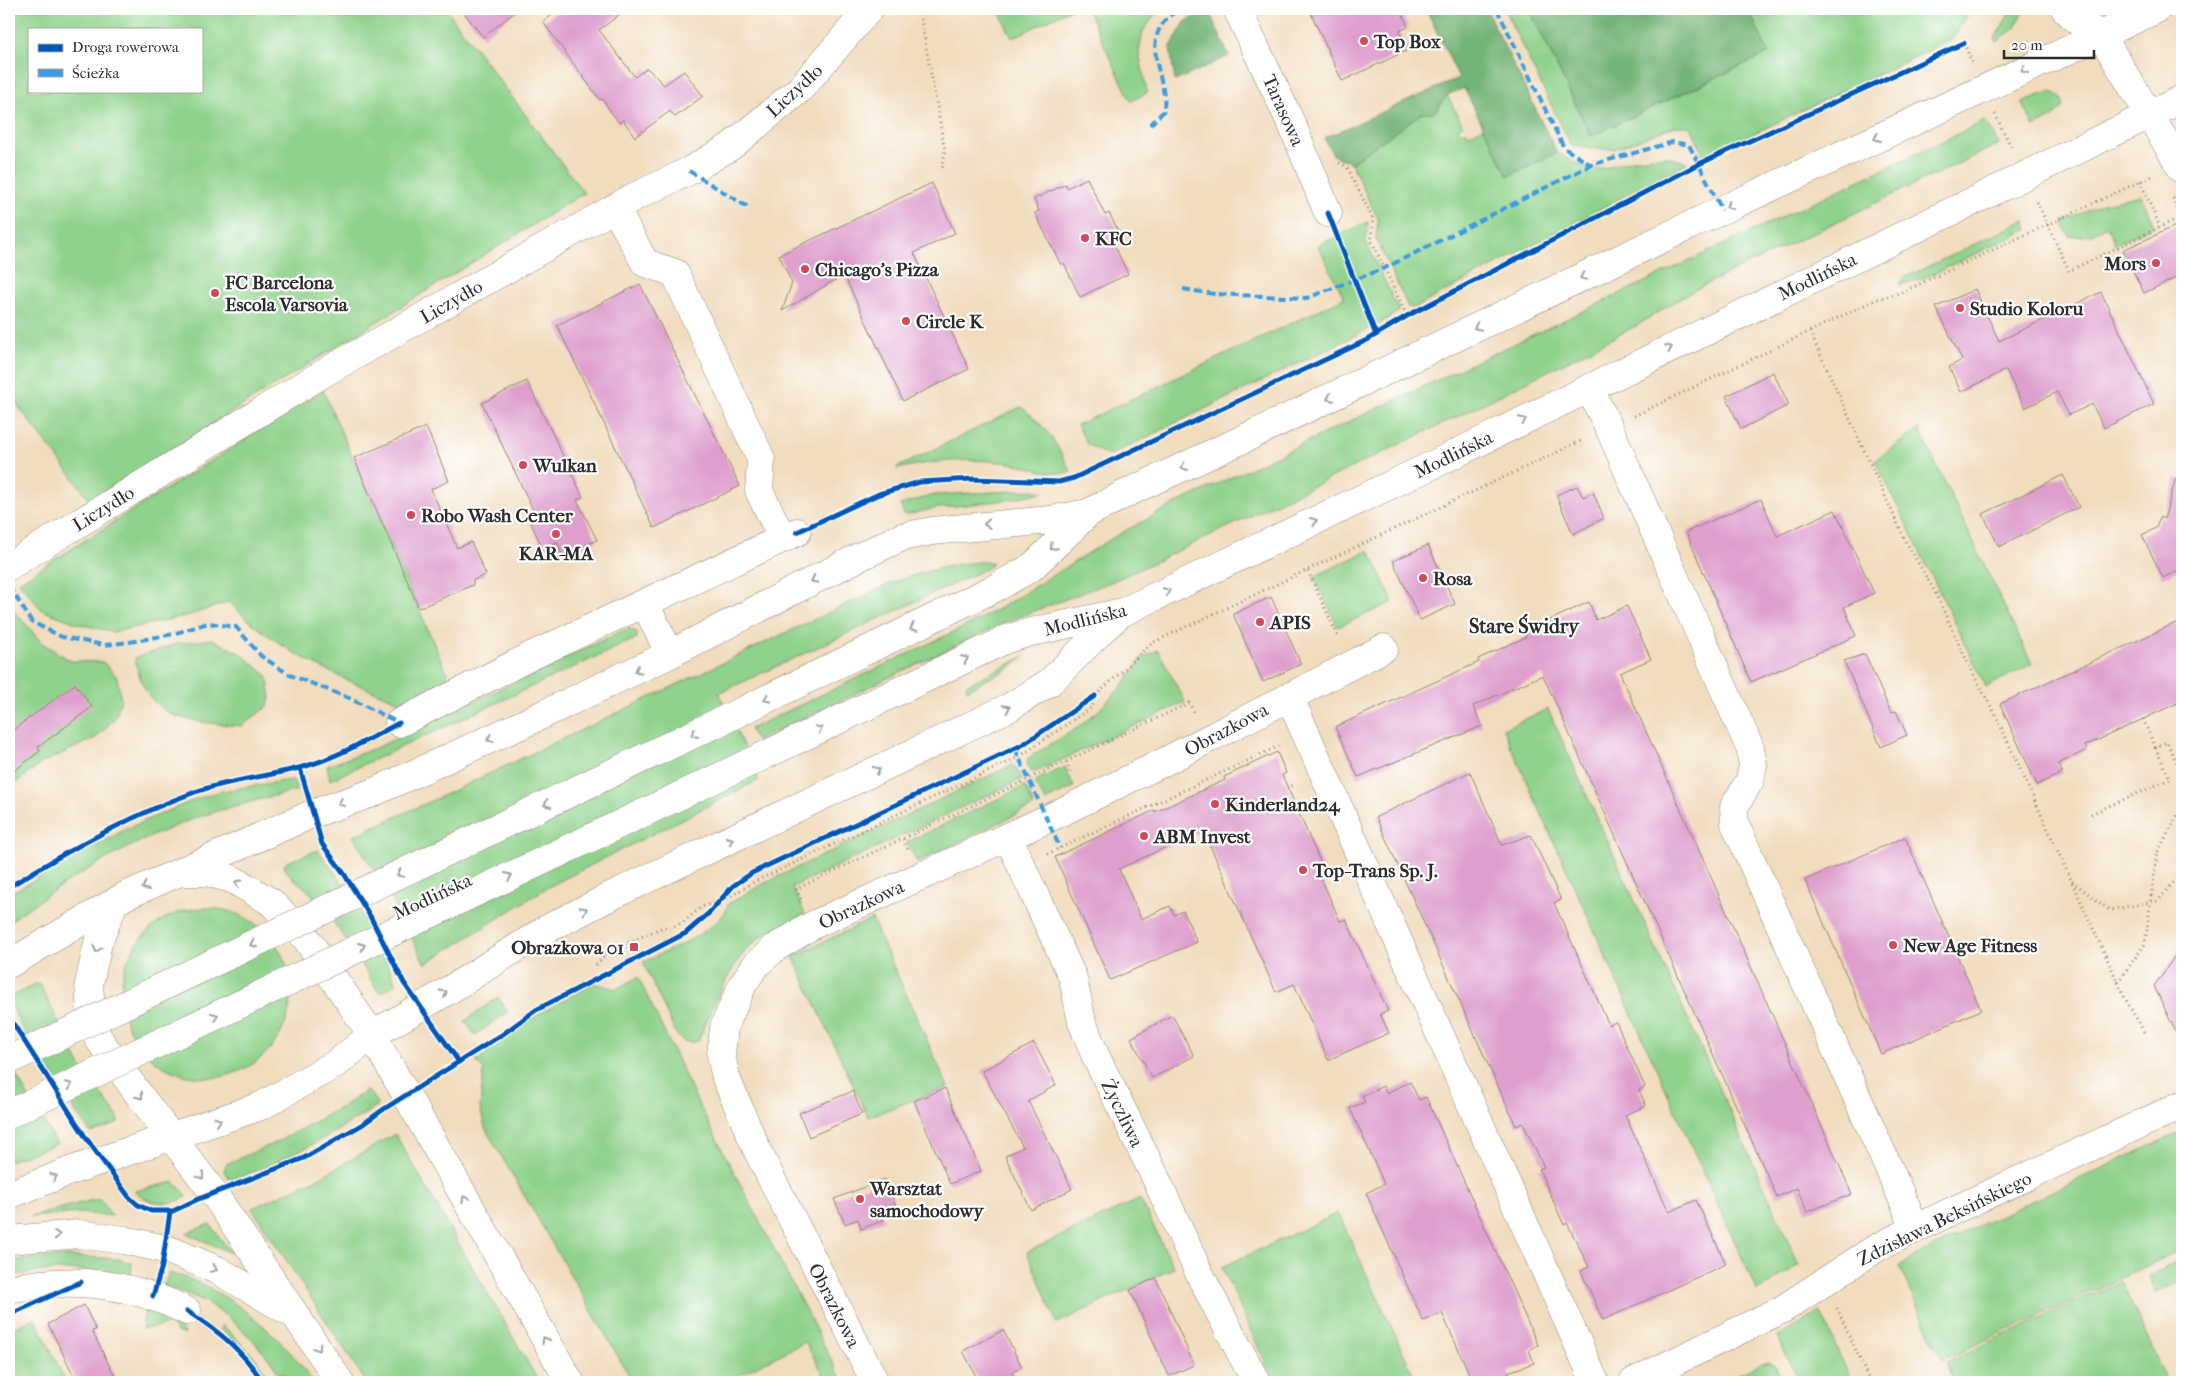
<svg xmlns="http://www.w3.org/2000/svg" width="2191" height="1391" viewBox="0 0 2191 1391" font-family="'IM FELL French Canon',serif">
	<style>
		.green { fill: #8fd28b; stroke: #5d7e5b; fill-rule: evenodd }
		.forest { fill: #73b477; stroke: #4f7051 }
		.building { fill: #de9fcd }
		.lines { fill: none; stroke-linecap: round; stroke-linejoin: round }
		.minor-casing { stroke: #8e8474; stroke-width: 29 }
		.major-casing { stroke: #8e8474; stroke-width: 29 }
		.path { stroke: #8e8474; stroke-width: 3; stroke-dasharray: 1 4; stroke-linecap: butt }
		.minor { stroke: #fff; stroke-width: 28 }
		.major { stroke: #fff; stroke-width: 28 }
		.major-bridge-casing { stroke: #8e8474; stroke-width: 29; stroke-linecap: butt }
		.major-bridge { stroke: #fff; stroke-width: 28 }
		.quiet { stroke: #3d9ce1; stroke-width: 4; stroke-dasharray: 8 4; stroke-linecap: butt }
		.cycleway-casing { stroke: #fff; stroke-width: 8 }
		.cycleway { stroke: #0057b8; stroke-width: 5 }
		.oneway { stroke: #a0a0a0 }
		.poi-dot { fill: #d1495b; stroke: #fff; stroke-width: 2 }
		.labels { text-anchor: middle; stroke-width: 4.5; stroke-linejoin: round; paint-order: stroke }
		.poi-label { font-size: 19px; font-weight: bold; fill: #2b2b2b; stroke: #fff; text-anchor: start }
		.street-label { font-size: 19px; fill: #2b2b2b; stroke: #fff }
		.neighbourhood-label { font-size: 20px; font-weight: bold; fill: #2b2b2b; stroke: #fff }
	</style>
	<rect width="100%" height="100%" fill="#fff"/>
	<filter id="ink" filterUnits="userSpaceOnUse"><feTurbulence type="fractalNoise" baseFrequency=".02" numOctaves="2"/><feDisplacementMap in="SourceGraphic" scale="10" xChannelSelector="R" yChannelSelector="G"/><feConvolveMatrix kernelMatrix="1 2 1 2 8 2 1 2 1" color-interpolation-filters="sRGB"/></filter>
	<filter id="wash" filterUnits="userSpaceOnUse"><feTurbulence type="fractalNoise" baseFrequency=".0096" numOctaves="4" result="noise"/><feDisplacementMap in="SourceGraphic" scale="20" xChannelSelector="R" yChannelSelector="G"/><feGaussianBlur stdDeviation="1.12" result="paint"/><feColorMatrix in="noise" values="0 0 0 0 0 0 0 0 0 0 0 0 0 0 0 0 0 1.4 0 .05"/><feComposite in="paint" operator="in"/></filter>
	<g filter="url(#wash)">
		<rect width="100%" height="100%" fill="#f1dcbd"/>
		<path class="green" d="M9 9H446L584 193 90 500 9 394ZM29 29H201V91H29Z
			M998 9H1071L1012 38Z
			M1087 9H1159L1143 31 1139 52 1147 93 1131 101Z
			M1504 9H1529L1591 136 1769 53 1748 9H1971L1953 39 1704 157 1691 126H1675L1614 149H1595L1571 145Z
			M2012 9H2024L2015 28 1997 41 1995 38Z
			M2048 92C2053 92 2059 94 2062 100 2068 113 2043 122 2034 127L2022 102Z
			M1447 95 1463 125 1458 128 1460 133 1466 130 1468 135 1484 127 1509 176 1557 153 1574 162 1597 170 1635 159 1666 156 1688 163 1414 308 1408 307 1376 239 1378 219 1351 163 1422 113H1434Z
			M1985 121 1999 144 1696 289 1636 326 1471 410 1157 561 1113 581 1001 624 756 741 750 729 962 628 1000 608 1116 536 1175 504Z
			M2141 195 2154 226 2115 244 2107 226C2094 234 2085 238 2069 236L2062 222 2104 203Z
			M2025 220 2028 229 1929 276 1900 285 1904 278Z
			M1368 222 1366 242 1399 311 1379 324 1108 456 1087 444 1077 425 1344 298 1318 245Z
			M323 390 449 678 400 702C335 676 279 652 229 602L190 615 113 632 79 624 42 610 19 582Z
			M1021 407C1047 426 1057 445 1071 472 1049 477 1031 466 1010 463 974 458 932 460 897 469L898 467Z
			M1919 429 2032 664 1986 687 1875 460Z
			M1033 490 1043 492 1007 500 931 509 907 515 904 514 900 505 934 495Z
			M1369 550 1393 602 1338 627 1314 577Z
			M993 562 988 568 719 693 759 780 548 887 425 964 394 903 353 836 440 797 891 583C921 573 961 560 993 562Z
			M9 605 42 643 71 661 103 662 117 677 121 700 115 718 97 737 42 763 9 788Z
			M628 628 637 632V638L330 780 327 766 378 747Z
			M212 639 243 655 267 676 271 696 268 706 242 726C188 721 146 722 135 658L176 644Z
			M1158 650 1185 702 1036 772 1031 771 1027 764 1028 758 1077 728 1099 710 1123 685 1142 658Z
			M1025 656 1006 670 967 690 966 685Z
			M1548 709 1799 1265 1757 1291 1503 729Z
			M1012 765 1015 767 1022 779 792 887 805 914C785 924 763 932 748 948 726 972 711 1012 698 1041 688 1044 682 1042 676 1034L643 962C663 953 726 928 728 904L765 883Z
			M1065 767 1074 787 1045 801 1036 784 1037 780Z
			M290 780H293L298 790C261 799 223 808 188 821 123 846 64 881 9 922V894L128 828 199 798 222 791Z
			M1025 786 1034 806 917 862 907 842Z
			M318 850C350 891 376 935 396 984L382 992 377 990C358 957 337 924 312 895 305 886 286 876 284 865L287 862Z
			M121 993a85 85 0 1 1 170 0a85 85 0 1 1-170 0Z
			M872 919 948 1087 868 1117 793 956Z
			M638 977 697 1101 843 1382H828L805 1342 729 1380 730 1382H633L485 1128 480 1107 484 1070 476 1061 525 1022 594 983 616 989Z
			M35 984 40 985 81 1067 118 1117V1122L116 1124 91 1133 78 1116 20 1024 9 998Z
			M498 997 508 1012 475 1035 465 1021Z
			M9 1064 57 1144 9 1161Z
			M366 1091 370 1093 378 1105C332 1135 283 1163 230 1180L224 1171 226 1164 275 1143 340 1108Z
			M2182 1131V1250L1942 1360 1899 1266 1933 1247Z
			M395 1134 539 1382H366L252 1208 321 1177Z
			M174 1182 188 1196C170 1207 150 1205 135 1191Z
			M100 1199 112 1216 79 1213 30 1217 84 1202Z
			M1140 1199 1174 1268 1057 1323 1027 1252Z
			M1338 1213 1417 1382H1274L1222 1267Z
			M210 1224 231 1253 186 1233Z
			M64 1256 119 1259 132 1263 131 1276C89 1267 51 1269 9 1276V1261Z
			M2182 1260V1280L2156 1292 2149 1276Z
			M169 1273C222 1284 285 1338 313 1382H293L287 1375 279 1374C262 1346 227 1311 197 1298 187 1293 175 1290 164 1286Z
			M2121 1281 2167 1382H1955L1946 1362Z
			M145 1309C160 1315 176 1320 185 1335L177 1332 171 1324 142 1329Z
			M1820 1311 1852 1382H1799L1778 1337Z
			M35 1318 66 1382H9V1330Z
			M222 1325 252 1354 273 1382H268L252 1359 220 1329Z
			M1769 1362 1775 1365 1783 1382H1722L1760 1364Z"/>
		<path class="forest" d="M1206 9H1208L1229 56 1175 81 1170 48 1185 22Z
			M1426 9H1486L1557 153 1508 176 1464 88 1447 95 1434 113H1422L1351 163 1333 155 1324 138 1459 78Z
			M1529 9H1748L1769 53 1591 136Z"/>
		<g id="blocks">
			<path class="building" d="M461 9H519L483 37Z
				M560 9H627L599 30 635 77 647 68 664 85 684 71 703 96 675 117 670 111 635 137 623 120 619 123 602 99 600 100 543 22Z
				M1309 9H1400L1408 27 1399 31 1408 50 1342 81Z
				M1087 178 1105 215 1109 213 1121 236 1112 240 1128 274 1080 297 1064 263 1061 265 1035 213 1039 211 1034 199 1066 184 1067 188Z
				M932 183 955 233 914 253 969 369 903 401 844 275 782 311 792 283 779 255Z
				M2182 223V275L2144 293 2123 250Z
				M640 284 740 486 654 528 557 325Z
				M1975 289 1999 341 2101 292 2154 404 2104 428 2092 404 2069 415 2057 392 2025 408 2006 370 1961 392 1949 367 1962 360 1936 307Z
				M1773 372 1789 405 1741 429 1726 396Z
				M527 381 583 497 577 500 597 540 563 556 557 542 543 549 529 519 536 516 482 403Z
				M426 427 449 481 431 489 457 548 471 542 486 575 473 580V585L419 608 354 458Z
				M2063 475 2079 507 1999 547 1983 514Z
				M2176 478 2182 479V568L2163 578 2142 535 2156 528 2160 517 2164 519Z
				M1577 486 1583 497 1593 492 1604 518 1573 534 1556 495Z
				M1761 499 1777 536 1835 510 1874 593 1844 607 1856 636 1751 682 1686 532Z
				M1428 545 1455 604 1420 620 1393 561Z
				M1271 597 1301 664 1263 682 1233 614Z
				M1589 602 1596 620 1627 606 1651 659 1620 673 1852 1194 1807 1212 1797 1188 1777 1197 1543 675 1473 706 1482 726 1358 777 1335 727 1479 662 1478 659 1526 637 1524 632Z
				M2182 620V701L2085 746 2087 750 2058 764 2062 773 2037 785 2000 704Z
				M1865 654 1891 713 1896 711 1907 735 1881 747 1844 661Z
				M75 684 92 707 38 747 40 751 9 775V733Z
				M1277 752 1286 773 1282 775 1326 875 1321 878 1340 921 1346 919 1388 1011 1380 1014 1389 1033 1328 1060 1294 984 1276 992 1203 830 1119 869 1141 919 1170 906 1174 915 1183 911 1197 942 1110 980 1055 857 1155 810V812L1225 780 1224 777Z
				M1470 772 1502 845 1531 835 1561 900 1554 903 1609 1025 1616 1022 1645 1087 1639 1090 1646 1106 1625 1115 1669 1212 1696 1200 1726 1264 1603 1320 1581 1271 1589 1267 1567 1223 1564 1225 1539 1169 1544 1167 1523 1123 1516 1126 1376 817Z
				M1905 837 1981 1010 1881 1054 1805 880Z
				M2182 946V1045L2154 986Z
				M1172 1015 1194 1056 1152 1078 1131 1038Z
				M1034 1043 1056 1085 1028 1101 1072 1189 1031 1210 1005 1156 1023 1147 982 1071Z
				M1410 1082 1419 1100 1426 1097 1538 1345 1529 1350 1534 1363 1508 1372 1512 1382H1473L1442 1313 1423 1321 1366 1193 1384 1184 1350 1108 1365 1102 1362 1096 1383 1086 1386 1093Z
				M945 1088 981 1171 950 1184 914 1101Z
				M853 1091 862 1114 809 1137 799 1113Z
				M885 1179 895 1204 879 1210 884 1220 861 1229 858 1219 845 1224 834 1199Z
				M1156 1278 1194 1365 1169 1376 1130 1290Z
				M84 1305 96 1330 92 1331 118 1382H77L48 1324Z
				M1003 1330 1022 1367 1012 1372 1017 1382H979L963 1351Z"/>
		</g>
	</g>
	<g filter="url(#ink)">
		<use href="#blocks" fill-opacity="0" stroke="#8e8474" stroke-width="1"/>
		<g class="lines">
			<g class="minor-casing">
				<path id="minor" d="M1237 9 1293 127 1328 213
					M2065 9 2079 22 2101 35 2182 169
					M615 208 645 263 675 273 761 459 759 491 783 539
					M1589 388 1609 428 1750 748 1753 765 1750 780 1734 807 1735 824 1907 1209 1914 1229
					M9 566 322 374 634 197 689 171 730 147 800 89 869 9
					M645 604 670 654
					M1289 696 1595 1382
					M399 723 533 655 797 532
					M1008 837 1073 978 1082 1022 1096 1057 1153 1172 1200 1275 1256 1382
					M9 1289C71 1276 129 1282 187 1311
					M875 1382 758 1152 726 1078 721 1055 724 1027 743 984 755 966 775 948 813 925 1047 819 1158 765 1384 648
					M1633 1382 1783 1309 1878 1247 1952 1211 2182 1105"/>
			</g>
			<g class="major-casing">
				<path id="major" d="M738 713 999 586 1032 567 1088 513 1131 491 1237 442 1722 210 2157 9
					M759 758 1007 639 1027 633 1123 612 1426 468 2182 99
					M182 872H206L232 879 271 902 306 938 372 1035 570 1382
					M114 903 98 943 89 984 91 1011 98 1038 137 1092 210 1188 340 1382
					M9 964 125 896 312 814 372 793 525 723 670 654 857 558 902 537 932 531 1050 520 1088 513
					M9 1195 70 1171 261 1106 337 1063 372 1035 446 992 545 930 615 894 1010 707 1050 682 1104 628 1120 614
					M9 1240 79 1234 124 1240 169 1250 217 1270 290 1312"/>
			</g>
			<path class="path" d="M919 9 945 150 942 170
				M1964 43 1972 63
				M1995 114 2012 149
				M1339 163 1347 167 1373 219 1371 240 1407 316
				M2140 181 2160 227
				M2037 202 2069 271 2181 217 2172 195
				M1810 332 1906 542 1934 590 1971 670 1996 716 2125 998 2144 1032
				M1634 416 1877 299 1900 293 2152 176
				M1308 571 1339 639
				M2143 719 2155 747 2167 742 2182 774
				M1066 762 1072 775
				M1287 788 1296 784
				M2091 814 2170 779 2155 747
				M903 839 909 852
				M1047 854 1279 746
				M2072 881 2109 910 2158 901 2174 882 2182 877
				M801 899 796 889 1189 703 1195 714
				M596 965 608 952 663 927 671 928 683 922 702 907 727 898 754 882 1019 757 1092 707 1095 696 1152 643 1583 440
				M2118 982 2145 944 2157 853 2182 807
				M1837 1308 1870 1382"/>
			<use href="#minor" class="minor"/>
			<use href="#major" class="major"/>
			<g class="major-bridge-casing">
				<path id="major-bridge" d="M9 1060 738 713
					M9 1114 759 758"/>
			</g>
			<use href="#major-bridge" class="major-bridge"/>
			<path class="quiet" d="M1497 9 1564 148 1591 165 1673 142 1689 145 1722 210
				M1150 125 1164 111C1164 106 1165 100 1164 95 1161 72 1146 44 1164 22 1168 17 1174 13 1178 9
				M689 171 748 207
				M1183 289 1214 294 1307 298 1385 268 1591 165
				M9 586 32 622 62 637 104 645 130 642 173 634 208 623 236 627 261 656 290 675 349 698 399 723
				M1015 749 1060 848"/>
			<g class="cycleway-casing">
				<path id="cycleway" d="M1328 213 1376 335
					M797 532 879 494 920 482 973 479 1059 482 1074 478 1367 340 1407 316 1699 164 1964 43
					M300 768 322 844 343 872 370 916 404 983 459 1062
					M9 887C68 850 129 816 195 792 229 780 265 777 299 768 335 759 367 740 399 723
					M9 1017 86 1138 129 1197 138 1205 151 1211H173L196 1200 304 1158 363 1124 384 1109 503 1034 536 1010 686 933 709 913 733 886 752 873 1022 745 1095 696
					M153 1296 162 1266 170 1212
					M187 1311C220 1332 241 1349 263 1382
					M9 1315 81 1282"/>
			</g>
			<use href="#cycleway" class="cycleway"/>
		</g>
		<defs><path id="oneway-chevron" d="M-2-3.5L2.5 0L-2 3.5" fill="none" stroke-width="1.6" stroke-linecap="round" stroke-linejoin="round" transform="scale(1.25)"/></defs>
		<g class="oneway">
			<use href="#oneway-chevron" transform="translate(2024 70) rotate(155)"/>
			<use href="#oneway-chevron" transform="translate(1877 138) rotate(155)"/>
			<use href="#oneway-chevron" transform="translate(1729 206) rotate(155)"/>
			<use href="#oneway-chevron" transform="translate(1583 277) rotate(154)"/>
			<use href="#oneway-chevron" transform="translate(1477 327) rotate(154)"/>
			<use href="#oneway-chevron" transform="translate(1669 348) rotate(-26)"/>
			<use href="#oneway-chevron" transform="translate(1330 398) rotate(154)"/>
			<use href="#oneway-chevron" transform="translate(1523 420) rotate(-26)"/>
			<use href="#oneway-chevron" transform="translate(1184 467) rotate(155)"/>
			<use href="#oneway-chevron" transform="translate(1314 521) rotate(-25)"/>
			<use href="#oneway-chevron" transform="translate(987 524) rotate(174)"/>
			<use href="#oneway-chevron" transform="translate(1053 547) rotate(135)"/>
			<use href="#oneway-chevron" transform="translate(814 580) rotate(153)"/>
			<use href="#oneway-chevron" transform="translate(1167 591) rotate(-26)"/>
			<use href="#oneway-chevron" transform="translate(913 628) rotate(154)"/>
			<use href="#oneway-chevron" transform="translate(965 659) rotate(-26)"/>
			<use href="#oneway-chevron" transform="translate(638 670) rotate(155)"/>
			<use href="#oneway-chevron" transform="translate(767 699) rotate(154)"/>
			<use href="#oneway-chevron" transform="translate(1007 708) rotate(-28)"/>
			<use href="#oneway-chevron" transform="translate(819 729) rotate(-26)"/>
			<use href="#oneway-chevron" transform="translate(694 734) rotate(155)"/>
			<use href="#oneway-chevron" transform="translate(490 739) rotate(156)"/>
			<use href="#oneway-chevron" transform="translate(877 770) rotate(-25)"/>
			<use href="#oneway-chevron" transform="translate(341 803) rotate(160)"/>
			<use href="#oneway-chevron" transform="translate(547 804) rotate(155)"/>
			<use href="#oneway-chevron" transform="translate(730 840) rotate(-25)"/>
			<use href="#oneway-chevron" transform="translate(400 874) rotate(155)"/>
			<use href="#oneway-chevron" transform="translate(509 876) rotate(-25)"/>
			<use href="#oneway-chevron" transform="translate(238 883) rotate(-152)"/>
			<use href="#oneway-chevron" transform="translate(145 887) rotate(156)"/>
			<use href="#oneway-chevron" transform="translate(584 910) rotate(-27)"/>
			<use href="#oneway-chevron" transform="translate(253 944) rotate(155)"/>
			<use href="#oneway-chevron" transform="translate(362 946) rotate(-25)"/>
			<use href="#oneway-chevron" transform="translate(97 949) rotate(105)"/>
			<use href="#oneway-chevron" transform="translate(444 993) rotate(-31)"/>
			<use href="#oneway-chevron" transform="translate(215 1016) rotate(-25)"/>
			<use href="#oneway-chevron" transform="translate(69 1085) rotate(-25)"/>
			<use href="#oneway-chevron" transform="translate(140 1096) rotate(52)"/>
			<use href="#oneway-chevron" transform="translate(218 1121) rotate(-19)"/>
			<use href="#oneway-chevron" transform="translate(201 1176) rotate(53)"/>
			<use href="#oneway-chevron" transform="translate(54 1177) rotate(-22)"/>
			<use href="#oneway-chevron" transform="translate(465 1199) rotate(-119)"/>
			<use href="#oneway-chevron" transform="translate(57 1235) rotate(-3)"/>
			<use href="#oneway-chevron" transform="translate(214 1269) rotate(26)"/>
			<use href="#oneway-chevron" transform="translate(545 1340) rotate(-120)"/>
			<use href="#oneway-chevron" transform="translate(318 1348) rotate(57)"/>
		</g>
	</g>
	<g class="poi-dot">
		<circle cx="1364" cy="41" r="5"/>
		<circle cx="1085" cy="238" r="5"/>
		<circle cx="2156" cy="263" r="5"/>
		<circle cx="805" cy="269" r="5"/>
		<circle cx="215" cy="293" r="5"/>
		<circle cx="1960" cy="308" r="5"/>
		<circle cx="906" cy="321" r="5"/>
		<circle cx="523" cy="465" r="5"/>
		<circle cx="411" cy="515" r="5"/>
		<circle cx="556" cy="534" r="5"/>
		<circle cx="1423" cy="578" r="5"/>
		<circle cx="1260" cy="622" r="5"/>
		<circle cx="1215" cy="804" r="5"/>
		<circle cx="1144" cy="836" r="5"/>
		<circle cx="1303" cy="870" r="5"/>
		<circle cx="1893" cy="945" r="5"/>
		<rect x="629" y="942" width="10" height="10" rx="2.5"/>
		<circle cx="860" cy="1199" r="5"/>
	</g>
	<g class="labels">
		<g class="poi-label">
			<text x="1374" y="48">Top Box</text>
			<text x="1095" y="245">KFC</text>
			<text x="2146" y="270" text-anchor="end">Mors</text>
			<text x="815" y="276">Chicago's Pizza</text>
			<text x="225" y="289">FC Barcelona<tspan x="225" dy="22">Escola Varsovia</tspan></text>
			<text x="1970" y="315">Studio Koloru</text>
			<text x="916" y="328">Circle K</text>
			<text x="533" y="472">Wulkan</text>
			<text x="421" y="522">Robo Wash Center</text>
			<text x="556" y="560" text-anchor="middle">KAR-MA</text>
			<text x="1433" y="585">Rosa</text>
			<text x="1270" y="629">APIS</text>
			<text x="1225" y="811">Kinderland24</text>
			<text x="1154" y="843">ABM Invest</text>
			<text x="1313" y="877">Top-Trans Sp. J.</text>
			<text x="1903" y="952">New Age Fitness</text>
			<text x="624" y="954" text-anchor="end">Obrazkowa 01</text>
			<text x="870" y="1195">Warsztat<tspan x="870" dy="22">samochodowy</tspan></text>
		</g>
		<g class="street-label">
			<text transform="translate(794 90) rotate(-43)" y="7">Liczydło</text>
			<text transform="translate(1284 110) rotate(66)" y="7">Tarasowa</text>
			<text transform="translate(1817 276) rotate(-26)" y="7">Modlińska</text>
			<text transform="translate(451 301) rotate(-30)" y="7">Liczydło</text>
			<text transform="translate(1453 454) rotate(-26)" y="7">Modlińska</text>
			<text transform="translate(103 508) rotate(-32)" y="7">Liczydło</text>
			<text transform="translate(1085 619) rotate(-14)" y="7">Modlińska</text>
			<text transform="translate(1226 729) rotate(-28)" y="7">Obrazkowa</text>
			<text transform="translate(432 896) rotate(-25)" y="7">Modlińska</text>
			<text transform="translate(861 904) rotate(-25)" y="7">Obrazkowa</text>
			<text transform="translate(1123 1113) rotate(64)" y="7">Życzliwa</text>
			<text transform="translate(1944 1218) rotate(-26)" y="7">Zdzisława Beksińskiego</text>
			<text transform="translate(835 1305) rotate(63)" y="7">Obrazkowa</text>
		</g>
		<g class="neighbourhood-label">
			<text x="1524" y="633">Stare Świdry</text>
		</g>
	</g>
	<rect width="2191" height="1391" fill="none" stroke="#fff" stroke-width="30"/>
	<rect x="28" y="28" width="175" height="65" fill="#ffffff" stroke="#aaaaaa"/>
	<rect x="38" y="44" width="25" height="8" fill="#0057b8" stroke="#aaaaaa"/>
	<text x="72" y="52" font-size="15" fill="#2b2b2b">Droga rowerowa</text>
	<rect x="38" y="69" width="25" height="8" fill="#3d9ce1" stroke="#aaaaaa"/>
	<text x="72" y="78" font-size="15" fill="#2b2b2b">Ścieżka</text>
	<path d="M2004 50v8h90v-8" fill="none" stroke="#2b2b2b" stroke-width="2.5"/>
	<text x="2011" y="50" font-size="15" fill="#2b2b2b" stroke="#ffffff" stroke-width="4" paint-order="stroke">20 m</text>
</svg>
